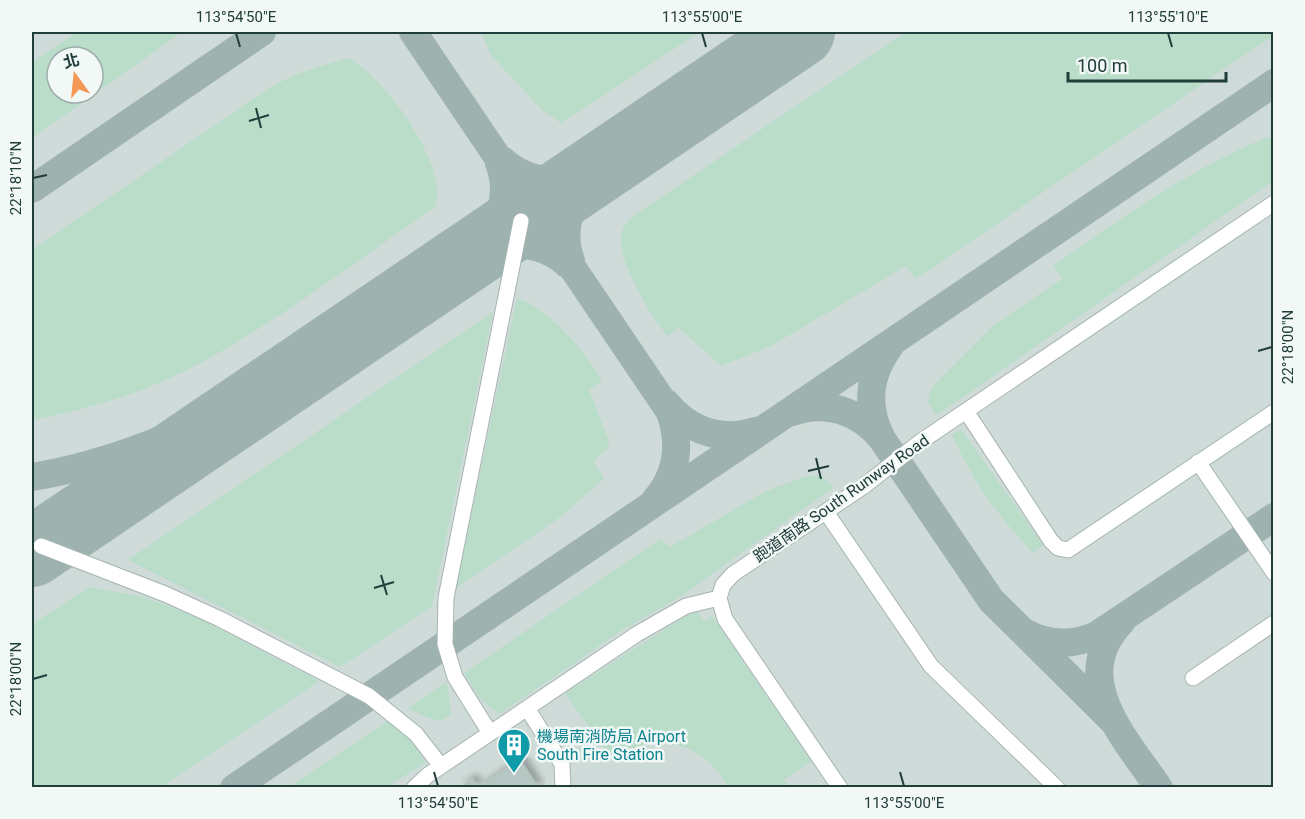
<svg xmlns="http://www.w3.org/2000/svg" width="1305" height="819" viewBox="0 0 1305 819" font-family="Roboto,'Noto Sans TC',sans-serif">
	<style>
		.built { fill: #cfdbd8; fill-rule: evenodd }
		.green { fill: #b9ddc9; fill-rule: evenodd }
		.lines { fill: none; stroke-linecap: round; stroke-linejoin: round }
		.taxiway { stroke: #9eb2af; stroke-width: 28 }
		.runway { stroke: #9eb2af; stroke-width: 70 }
		.building { fill: #b6c6c2; stroke: #b3c5c1; stroke-width: 1.5; filter: url(#shadow) }
		.minor-casing { stroke: #a4b4b1; stroke-width: 17 }
		.minor { stroke: #fff; stroke-width: 15 }
		.ticks { fill: none; stroke: #213d3a; stroke-width: 2 }
		.labels { text-anchor: middle; stroke-width: 5; stroke-linejoin: round; paint-order: stroke }
		.street-label { font-size: 16px; fill: #213d3a; stroke: #f1f8f6 }
		.culture-label { font-size: 16px; fill: #0d838f; stroke: #f1f8f6; text-anchor: start }
		.neatline { fill: none; stroke: #213d3a; stroke-width: 2 }
		.ticks-label { font-size: 15px; text-anchor: middle; fill: #213d3a }
	</style>
	<defs>
		<filter id="shadow"><feDropShadow dx="5" dy="-5" stdDeviation="3" flood-color="#0004"/></filter>
	</defs>
	<rect width="100%" height="100%" fill="#e1ece9"/>
	<path class="built" d="M32 32H1273V787H32ZM57 57H93V93H57Z"/>
	<path class="green" d="M78 32H182L32 138V62ZM57 57H93V93H57Z
		M481 32H700L561 123 543 111 491 55Z
		M906 32H1273L1274 35 916 279 906 266 771 346 721 366 679 328 668 336C652 319 617 260 621 236 622 228 628 222 633 216Z
		M347 58C383 73 451 168 435 207 356 261 279 321 195 366 144 393 88 409 32 420V250L274 85 297 74Z
		M1266 138H1273V181L936 416 928 401 932 387 994 325 1063 278 1053 266C1121 219 1189 169 1266 138Z
		M517 298C552 312 582 348 602 380L589 390 609 441 608 448 593 461 604 478 562 516 456 588Z
		M493 312 432 606 340 667 128 560Z
		M961 429 1043 545 1033 553C997 514 974 484 952 435Z
		M808 476H821L834 487 681 596 621 631 499 714 479 697 464 673 660 539 670 547 766 491Z
		M90 587 144 597 199 618 319 681 161 787H32V624Z
		M697 612 704 621 712 616 811 761 784 780 789 787H728C702 739 655 733 610 757L565 693 686 616Z
		M447 682 451 714C439 728 421 714 408 708Z
		M388 721 410 738 426 762 387 787 288 788Z"/>
	<g class="lines">
		<path class="taxiway" d="M413 32 670 412C681 443 678 473 656 499
			M502 160C531 186 569 186 602 166
			M32 189 262 32
			M470 255C498 234 512 197 499 163
			M466 258C502 243 535 236 567 264
			M571 261C558 224 574 195 599 169
			M666 403C689 431 721 442 755 431
			M792 412C826 400 860 411 882 439L991 600 1114 722
			M881 437C865 405 869 374 890 346
			M32 477C113 464 192 429 266 393
			M1122 621C1067 678 1125 738 1159 788
			M1024 632C1047 645 1072 646 1097 635L1274 517
			M234 788 1274 83"/>
		<path class="runway" d="M32 552 800 32"/>
	</g>
	<path class="building" d="M520 760 538 788H479Z
		M472 779 478 788H460Z"/>
	<g class="lines">
		<g class="minor-casing">
			<path id="minor" d="M966 411 1051 541 1058 548 1068 550 1274 412
				M1198 462 1274 573
				M826 512 931 666 1057 788
				M41 546 165 594 220 619 369 696 416 734 441 766
				M719 598 725 619 840 788
				M1193 678 1274 623
				M527 708 562 764 563 788
				M490 733 455 677 445 644 446 598 521 221
				M414 788 428 775 637 634 686 606 719 598 723 585 733 574 864 486 920 442 1274 203"/>
		</g>
		<use href="#minor" class="minor"/>
	</g>
	<path class="ticks" d="M236 33 240 47M702 33 706 47M1168 33 1172 47M256 108 261 128M249 121 269 115M33 178 47 175M1258 351 1272 347M816 458 821 479M808 471 829 466M381 575 387 595M374 588 394 582M33 679 47 675M434 772 438 786M900 772 904 786"/>
	<defs>
		<g id="building-pin" transform="scale(1.725)"><path d="M0 17L-7.5 6A9.5 9.5 0 1 1 7.5 6Z" fill="#0f9aa8" stroke="#f1f8f6"/><path d="M-4-6H4V6H1V3H-1V6H-4ZM-2.5-4.3h1.7v1.8h-1.7ZM.8-4.3h1.7v1.8H.8ZM-2.5-1h1.7V.8h-1.7ZM.8-1h1.7V.8H.8Z" fill="#fff"/></g>
	</defs>
	<g fill-rule="evenodd">
		<use href="#building-pin" x="514" y="745"/>
	</g>
	<g class="labels">
		<g class="street-label">
			<text transform="translate(841 498) rotate(-35)" y="6">跑道南路 South Runway Road</text>
		</g>
		<g class="culture-label">
			<text x="537" y="742">機場南消防局 Airport<tspan x="537" dy="18">South Fire Station</tspan></text>
		</g>
	</g>
	<rect width="1305" height="819" fill="none" stroke="#f1f8f6" stroke-width="66"/>
	<g transform="translate(75 75) rotate(345)"><circle r="28" fill="#f1f8f6" stroke="#9eadab" stroke-width="1.5"/>
	<path d="M0-4.5L10 22L0 15L-10 22Z" fill="#f59756"/>
	<text y="-9" font-size="16" font-weight="bold" text-anchor="middle" fill="#213d3a">北</text>
	</g>
	<path d="M1068 72v9h158v-9" fill="none" stroke="#213d3a" stroke-width="3"/>
	<text x="1077" y="72" font-size="18" fill="#213d3a" stroke="#f1f8f6" stroke-width="4.5" paint-order="stroke">100 m</text>
	<rect x="33" y="33" width="1239" height="753" class="neatline"/>
	<g class="ticks-label">
		<text x="236" y="22">113°54'50"E</text>
		<text x="702" y="22">113°55'00"E</text>
		<text x="1168" y="22">113°55'10"E</text>
		<text transform="translate(16 178) rotate(-90)" y="5">22°18'10"N</text>
		<text transform="translate(1288 347) rotate(-90)" y="5">22°18'00"N</text>
		<text transform="translate(16 679) rotate(-90)" y="5">22°18'00"N</text>
		<text x="438" y="808">113°54'50"E</text>
		<text x="904" y="808">113°55'00"E</text>
	</g>
</svg>
